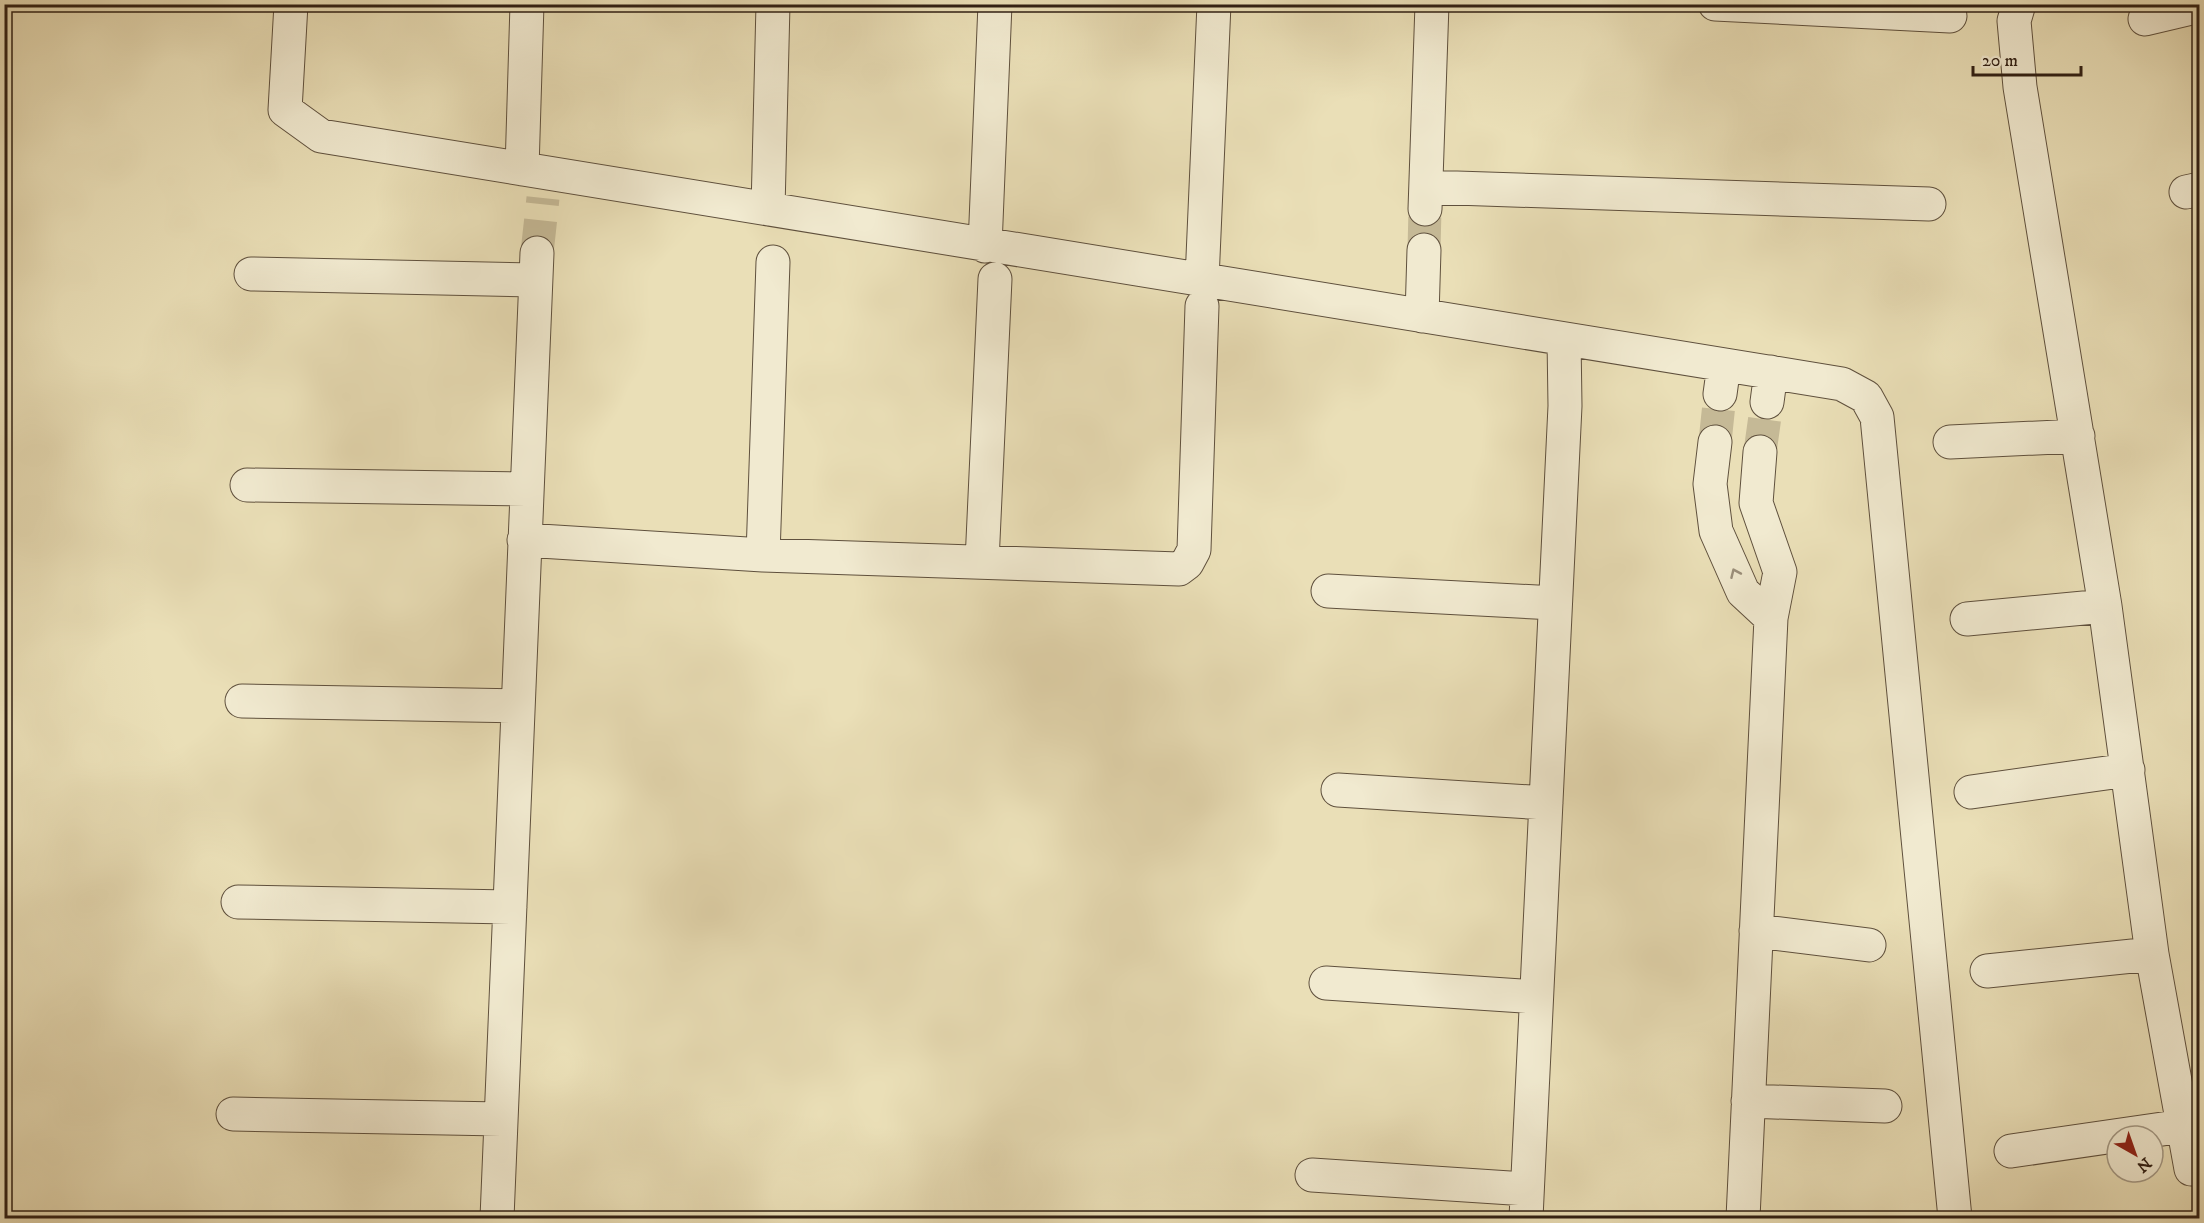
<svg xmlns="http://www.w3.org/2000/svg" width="2204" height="1223" viewBox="0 0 2204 1223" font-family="'IM FELL DW Pica',serif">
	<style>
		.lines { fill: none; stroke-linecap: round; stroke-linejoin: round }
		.street-tunnel { stroke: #c5b996; stroke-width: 33; stroke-dasharray: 33 16; stroke-linecap: butt }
		.street-casing { stroke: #5f503d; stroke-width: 35 }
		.street { stroke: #f1ead0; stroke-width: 33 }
		.oneway { stroke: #9b8f7b }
	</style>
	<rect width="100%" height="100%" fill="#eadfb7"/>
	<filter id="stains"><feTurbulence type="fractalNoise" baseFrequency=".00333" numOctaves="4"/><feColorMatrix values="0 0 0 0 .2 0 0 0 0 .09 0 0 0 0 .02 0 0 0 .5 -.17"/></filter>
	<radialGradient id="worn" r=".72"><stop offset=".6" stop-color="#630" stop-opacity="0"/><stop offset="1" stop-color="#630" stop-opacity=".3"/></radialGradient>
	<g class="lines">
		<path class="street-tunnel" d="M1424 250 1425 209
			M537 253 543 198
			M1715 442 1720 394
			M1760 452 1767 402"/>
		<g class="street-casing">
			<path id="street" d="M291 4 285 110 321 136 1842 384 1866 397 1877 417 1955 1218
				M1715 4 1950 16
				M2019 4 2014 21 2020 87 2105 606 2152 954 2191 1169
				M2145 19 2200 6
				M522 169 527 4
				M1426 187 1929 204
				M2186 192 2200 189
				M768 209 773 4
				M1425 209 1432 4
				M985 246 995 4
				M251 274 534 280
				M1202 280 1214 4
				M1422 316 1424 250
				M1720 394 1724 365
				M1767 402 1771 372
				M1715 442 1710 484 1716 531 1743 592 1771 618
				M1950 442 2078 436
				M247 485 526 489
				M524 540 763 555 1179 569 1187 563 1194 550 1202 306
				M763 555 773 262
				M982 562 995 279
				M1328 591 1555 603
				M1967 619 2105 606
				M242 701 518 706
				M1338 790 1546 803
				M1971 792 2128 770
				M238 902 510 907
				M1756 931 1869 945
				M1987 971 2152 954
				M1326 983 1536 997
				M1748 1101 1885 1106
				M233 1114 501 1119
				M2011 1151 2183 1126
				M1312 1175 1527 1189
				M497 1218 537 253
				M1526 1218 1565 406 1564 339
				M1743 1218 1771 618 1780 572 1756 503 1760 452"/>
		</g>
		<use href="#street" class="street"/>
	</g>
	<defs><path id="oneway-chevron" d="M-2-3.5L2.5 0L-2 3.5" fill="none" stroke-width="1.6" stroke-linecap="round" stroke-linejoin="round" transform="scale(1.5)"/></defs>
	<use class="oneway" href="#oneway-chevron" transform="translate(1735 573) rotate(-114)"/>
	<rect width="2204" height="1223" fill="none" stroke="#eadfb7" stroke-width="24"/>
	<rect x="6" y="6" width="2192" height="1211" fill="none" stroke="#312014" stroke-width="3"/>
	<rect x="12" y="12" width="2180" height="1199" fill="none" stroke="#312014" stroke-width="1.5"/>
	<g transform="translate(2135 1154) rotate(140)"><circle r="28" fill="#f1ead0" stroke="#a49985" stroke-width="1.5"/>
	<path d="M0-4.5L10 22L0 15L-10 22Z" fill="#8f2418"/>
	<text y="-9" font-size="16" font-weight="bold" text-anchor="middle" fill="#312014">N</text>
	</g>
	<path d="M1973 66v9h108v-9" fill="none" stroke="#312014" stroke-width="3"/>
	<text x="1982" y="66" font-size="18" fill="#312014" stroke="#f1ead0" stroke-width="4.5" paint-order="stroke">20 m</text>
	<rect width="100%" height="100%" filter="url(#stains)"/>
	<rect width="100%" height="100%" fill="url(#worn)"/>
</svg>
